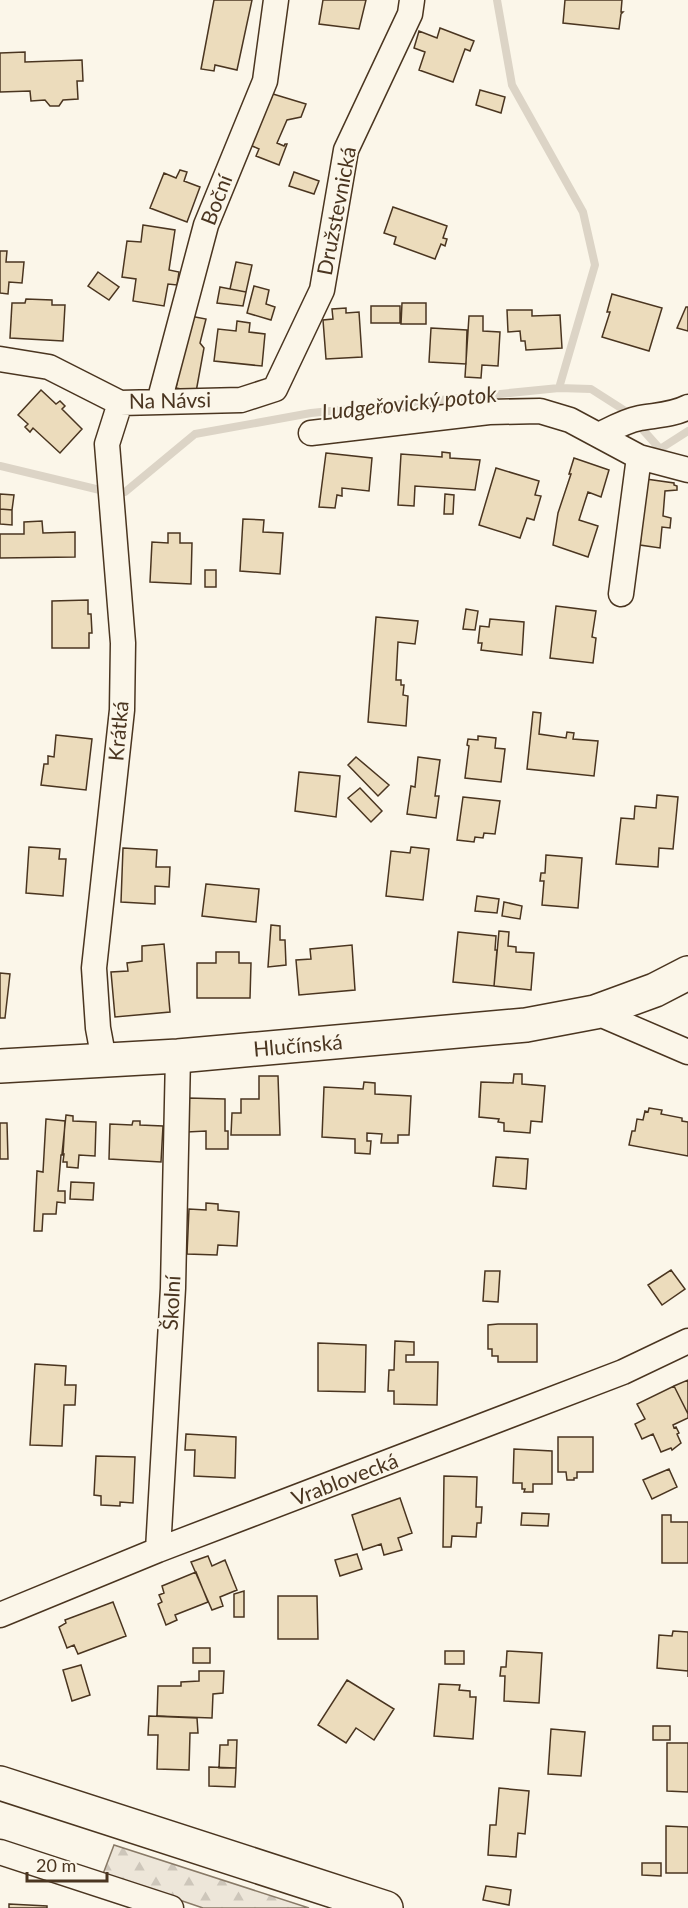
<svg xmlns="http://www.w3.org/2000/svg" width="688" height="1908" viewBox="0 0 688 1908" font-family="Lato,sans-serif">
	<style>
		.forest { fill: url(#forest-firs); stroke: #887966; stroke-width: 1.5 }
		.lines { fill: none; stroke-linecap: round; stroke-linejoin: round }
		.stream { stroke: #dcd4c6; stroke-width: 8 }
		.building { fill: #ecdcbc; stroke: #4a3520; stroke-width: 1.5 }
		.street-casing { stroke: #4a3520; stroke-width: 27 }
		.secondary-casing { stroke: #4a3520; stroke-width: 36 }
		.primary-casing { stroke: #4a3520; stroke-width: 36 }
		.street { stroke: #fbf6e9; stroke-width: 24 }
		.secondary { stroke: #fbf6e9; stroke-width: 33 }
		.primary { stroke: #fbf6e9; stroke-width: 33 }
		.labels { text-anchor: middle; stroke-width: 4.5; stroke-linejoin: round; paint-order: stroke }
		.street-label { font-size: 21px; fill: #4a3520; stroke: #fbf6e9 }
		.water-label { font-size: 22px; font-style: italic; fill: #4a3520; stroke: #fbf6e9 }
	</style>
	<defs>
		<pattern id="forest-firs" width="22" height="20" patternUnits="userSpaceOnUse" patternTransform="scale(1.5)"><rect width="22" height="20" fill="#ede6d9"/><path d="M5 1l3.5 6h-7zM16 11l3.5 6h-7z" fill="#cdc6ba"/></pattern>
	</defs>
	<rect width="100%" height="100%" fill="#fbf6e9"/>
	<path class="forest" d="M114 1845 309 1908H203L103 1874Z"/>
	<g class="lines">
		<path class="stream" d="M497 0 512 85 583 212 595 265 559 388
			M0 466 100 490
			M125 492 195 434 311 413 559 388 591 389 627 412 660 449 688 431"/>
	</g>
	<path class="building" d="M214 0H252L237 70 215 65 214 71 201 69Z
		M323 0H366L359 29 319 24Z
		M565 0H622L621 12H623L621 14 619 29 563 23Z
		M440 28 474 41 470 51 465 49 453 82 419 70 425 52 414 48 419 31 437 38Z
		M25 52V62L82 60 83 81H77L78 99 63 100 59 106H50L45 100 31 101 30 91 0 92V53Z
		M480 90 505 97 501 113 476 105Z
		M273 94 306 104 301 117 287 120 277 143 284 146 285 144H287L279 165 256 156 259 149 250 145Z
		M180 170 187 172 184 181 200 187 187 222 150 208 164 173 176 178Z
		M294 172 319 181 314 194 289 186Z
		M393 207 447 226 443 238 447 239 445 246 441 244 435 259 394 244 396 237 384 233Z
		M143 225 175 230 169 270 179 272 177 285 168 284 164 306 133 301 136 279 122 277 127 241 141 242Z
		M0 251H7L6 262H24L22 283 9 282 8 294 0 293Z
		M236 262 252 265 246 292 230 289Z
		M98 272 119 287 109 300 88 286Z
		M254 286 269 290 266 304 275 307 271 320 247 313Z
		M220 287 246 292 243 306 217 303Z
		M612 294 662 308 649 351 602 337 610 312H607Z
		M26 299 52 300V305H65L63 341 10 338 12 303H25Z
		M402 303H426V324H401Z
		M371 306H400V323H371Z
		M686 307H688V331L677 328Z
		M346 308V313L359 312 362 357 326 359 323 320 333 319 332 309Z
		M507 310H532V316L560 315 562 348 526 350 525 341H521L520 331 508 332Z
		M190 316 206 319 200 343 204 348 196 392 176 388Z
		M469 316H483V331L500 332 498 366 482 365 481 378 465 377Z
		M237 321 250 323 249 332 265 334 262 366 214 361 218 329 236 331Z
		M431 328 467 330 466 364 429 362Z
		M41 390 56 404 60 401 65 406 62 409 82 429 60 453 33 428 30 432 25 427 28 424 18 415Z
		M442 452 450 453V458L480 460 475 490 415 486 414 506 398 505 401 454 442 457Z
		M326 453 372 458 369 491 342 488V496L337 495 335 508 319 507Z
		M574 458 609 470 601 497 588 492 579 520 598 526 588 557 553 545 558 513 571 474H569Z
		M496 468 539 481 535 495 541 496 534 520 527 518 520 538 479 525Z
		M646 479 674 483V485L677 486V490L665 491 663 516 671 518 670 528 662 527 660 548 640 545Z
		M0 494 14 495 12 510 0 509Z
		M445 494 454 495 453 514H444Z
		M0 509 12 510V525L0 524Z
		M243 519 264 520 263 532 283 533 280 574 240 571Z
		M42 521 43 533 75 532V557L0 558V534H24V522Z
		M168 533H180V543H192L191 584 150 582 152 542 168 543Z
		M205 570H216V587H205Z
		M88 600V614H91L92 633H89V648H52V601Z
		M556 606 596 611 592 637 596 638 593 663 550 658Z
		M466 609 478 611 475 630 463 629Z
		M376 617 418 621 415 644 398 642 396 680H401V685H404L403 695 408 696 406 726 368 722Z
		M490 619 524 622 522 655 481 650 482 643H478L480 626 489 627Z
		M533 712 541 713 539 734 566 738 567 732 574 733 573 739 598 741 594 776 527 769Z
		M56 735 92 739 86 790 41 785 44 764H48V756L54 757Z
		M478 736 496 738 495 748 505 749 501 782 465 778 469 746 467 745 468 739 478 740Z
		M356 757 389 785 378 796 348 765Z
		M418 757 440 760 435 796H439L436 818 407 814 411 786 415 787Z
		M299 772 340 776 336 817 295 811Z
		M360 788 382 811 371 822 348 798Z
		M657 795 678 797 673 849 659 848 658 867 616 864 621 818 634 819 635 806 656 808Z
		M463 797 500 801 495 834 484 833 483 838 475 837 474 842 457 840Z
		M29 847 60 849 59 859H66L63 896 26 893Z
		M411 847 429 849 423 900 386 896 391 851 410 853Z
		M123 848 157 850 156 867H170L169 887 155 886V904L121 902Z
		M546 855 582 858 578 908 542 905 544 881H540L541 873H545Z
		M206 884 259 889 256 922 202 916Z
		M477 896 499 899 497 913 475 911Z
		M504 902 522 906 520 919 502 916Z
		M271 925 280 926V940H285L286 965 268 967Z
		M499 931 509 932 508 946 516 947V952L534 953 531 990 494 986Z
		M458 932 496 936 495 950H497L494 986 453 982Z
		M164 944 170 1012 115 1017 111 972 128 971 127 963 142 961V946Z
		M352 945 355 990 299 995 296 960 311 959 310 949Z
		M216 952H239V963H251L250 998H197V963H216Z
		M0 973 10 974 5 1018H0Z
		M514 1074H522V1084L545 1086 542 1122 531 1121 530 1133 504 1131V1123L498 1122 499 1119 479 1117 481 1082 513 1083Z
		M259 1076H278L280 1135H231L232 1113H241V1099H259Z
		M364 1082 375 1083V1094L411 1096 409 1135H398V1143H381L382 1134 367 1133V1141H371L370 1154 355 1153V1139L322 1137 324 1087 363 1089Z
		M188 1098 225 1099V1131H228V1149H206V1131L187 1132Z
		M649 1108 662 1110 661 1114 682 1118V1121L688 1122V1156L629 1145 632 1131H635L637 1119 643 1120 645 1111 648 1112Z
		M66 1115 73 1116V1121L96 1122 95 1156 79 1155 78 1168 67 1167V1162H63L64 1154H62Z
		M46 1119 65 1121 63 1155H61L58 1191H65V1203L57 1202 56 1214H43L42 1231H34L37 1171 43 1172Z
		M133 1121H140V1125L163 1126 161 1162 109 1159 110 1124 132 1125Z
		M0 1123H7L8 1159H0Z
		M496 1157 528 1159 526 1189 493 1186Z
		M71 1182 94 1183 93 1200 70 1199Z
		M206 1203 218 1204V1210L239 1212 237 1246 218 1245 217 1255 187 1254 189 1209 206 1210Z
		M671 1270 685 1289 662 1305 648 1285Z
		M485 1271H500L498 1302 483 1301Z
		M498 1324H537V1362H498V1356H492V1349H488V1325Z
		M395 1341 414 1342V1355H406V1362H438L437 1405 394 1404V1391H388L389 1370H394Z
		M318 1343 366 1345 365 1392 318 1391Z
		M35 1364 66 1366 65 1385H76L75 1405H64L62 1446 30 1445Z
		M688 1380V1414L674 1386Z
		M674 1386 688 1414V1418L673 1425 674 1428 676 1427 679 1433 677 1434 681 1443 672 1450 671 1448 661 1452 653 1434 642 1439 635 1424 645 1419 637 1404Z
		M186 1434 236 1437 235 1478 194 1476 195 1450H185Z
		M558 1437H593V1472H577V1478H574V1480H567L566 1472H558Z
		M514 1449 552 1451V1484H533V1492H524L525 1489H522V1483H513Z
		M96 1456 135 1457 133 1503 120 1502V1506L101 1505V1496L94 1495Z
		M669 1469 677 1487 652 1499 643 1480Z
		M444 1476 477 1477 476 1507H482L481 1523H477L476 1537 452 1536 451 1547H443Z
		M400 1498 412 1533 398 1538 402 1550 384 1555 381 1544 363 1550 352 1515Z
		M522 1513 549 1514 548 1526 521 1525Z
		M662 1515H671V1522H688V1563H662Z
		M357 1554 362 1569 340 1576 335 1560Z
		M208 1556 212 1566 225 1560 237 1590 220 1597 223 1606 212 1610 191 1562Z
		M196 1572 208 1602 175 1615 177 1620 166 1625 158 1604 162 1602 159 1595 164 1593 162 1586Z
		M244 1591V1617H234V1594Z
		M278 1596H317L318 1639H278Z
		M113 1602 126 1636 78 1654 74 1645 67 1648 59 1627 66 1623 65 1620Z
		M673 1631 688 1632V1677V1671L657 1668 659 1635 672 1636Z
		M193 1648H210V1663H193Z
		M445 1651H464V1664H445Z
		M507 1651 542 1653 539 1703 504 1701 505 1676H500L501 1667H506Z
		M81 1665 90 1695 72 1701 63 1670Z
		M199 1671H224L223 1693 213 1694 212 1718 157 1716 158 1686H181V1682L199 1681Z
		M347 1680 394 1709 374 1740 356 1728 346 1743 318 1725Z
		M439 1684 460 1685 459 1690 470 1691V1697H476L473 1739 434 1736Z
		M149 1716 197 1718 198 1733H190L189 1770 157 1769 158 1735H148Z
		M653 1726H670V1740H653Z
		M551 1729 585 1732 581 1776 548 1774Z
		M228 1740H237L236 1768H219L220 1745H228Z
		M667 1743H688V1792L667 1791Z
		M209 1767 236 1768 235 1787 209 1786Z
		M499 1788 529 1791 525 1834 518 1833 516 1857 488 1855 490 1825H496Z
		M666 1826 688 1827V1873H666Z
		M642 1863H661V1876L642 1875Z
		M486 1886 511 1890 509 1905 483 1900Z
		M9 1904 47 1906V1908H9Z"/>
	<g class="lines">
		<g class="street-casing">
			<path id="street" d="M0 359 49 367 120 403 241 400 275 389 322 290 346 150 410 14 412 0
				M159 402 206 225 265 81 276 0
				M311 433 489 412 540 411 570 420 639 457 688 470
				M599 435C613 428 625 421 640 418 657 415 673 415 688 407
				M621 594 639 457
				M595 1012 688 1052
				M104 1060 98 1028 94 968 122 710 123 643 107 444 120 403
				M158 1550 173 1288 178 1056
				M0 1615 158 1550 623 1372 688 1341
				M0 1852 171 1908"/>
		</g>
		<g class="secondary-casing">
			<path id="secondary" d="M0 1066 178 1056 526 1025 595 1012 655 990 688 973"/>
		</g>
		<g class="primary-casing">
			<path id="primary" d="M0 1783 386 1908"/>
		</g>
		<use href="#street" class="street"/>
		<use href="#secondary" class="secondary"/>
		<use href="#primary" class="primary"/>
	</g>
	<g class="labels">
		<g class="street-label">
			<text transform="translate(217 200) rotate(-69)" y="7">Boční</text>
			<text transform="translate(337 211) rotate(-79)" y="7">Družstevnická</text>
			<text transform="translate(170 401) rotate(-1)" y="7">Na Návsi</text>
			<text transform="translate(119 731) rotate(-85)" y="7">Krátká</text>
			<text transform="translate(298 1046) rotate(-5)" y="7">Hlučínská</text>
			<text transform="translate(172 1303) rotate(-87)" y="7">Školní</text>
			<text transform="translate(345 1480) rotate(-21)" y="7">Vrablovecká</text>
		</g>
		<g class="water-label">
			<text transform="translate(409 403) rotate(-6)" y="8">Ludgeřovický potok</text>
		</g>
	</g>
	<path d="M27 1872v9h80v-9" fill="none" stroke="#4a3520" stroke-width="3"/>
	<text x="36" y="1872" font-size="18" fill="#4a3520" stroke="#fbf6e9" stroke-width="4.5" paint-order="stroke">20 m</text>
</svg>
